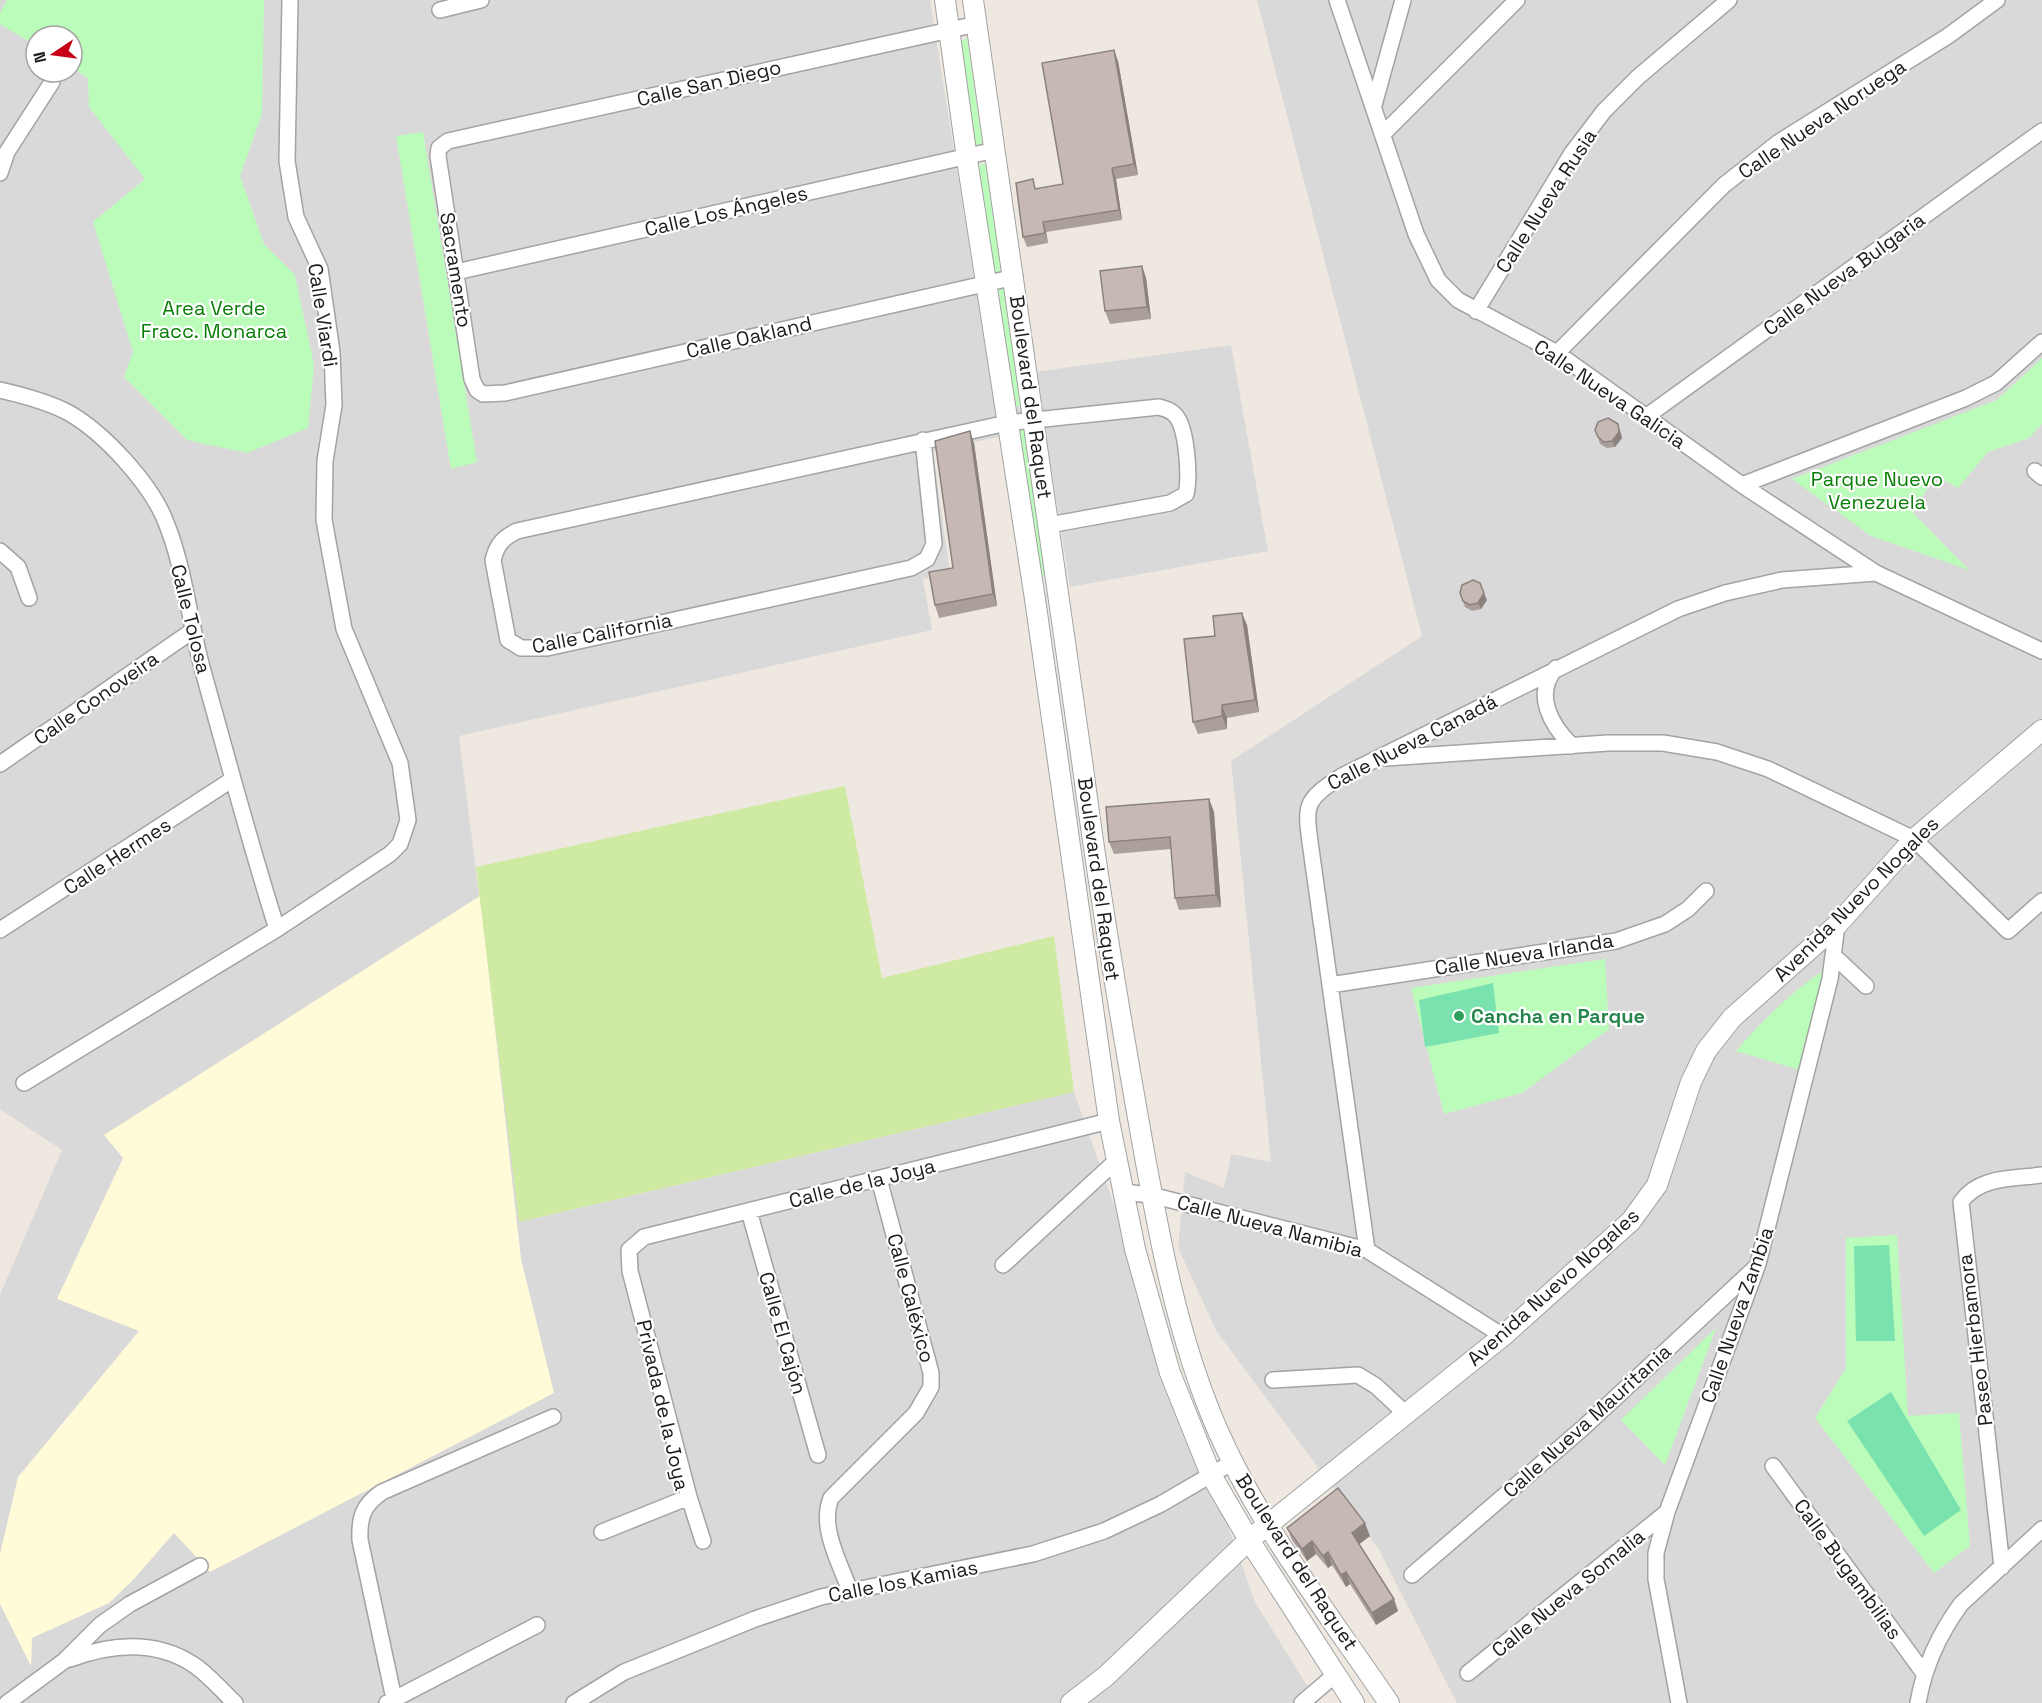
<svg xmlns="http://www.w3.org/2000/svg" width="2042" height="1703" viewBox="0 0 2042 1703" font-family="'Space Grotesk',sans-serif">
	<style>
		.residential { fill: #dad9d9; fill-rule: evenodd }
		.education { fill: #fffbd8 }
		.grass { fill: #cfeba3 }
		.park { fill: #bcfcba }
		.pitch { fill: #7ae2ae }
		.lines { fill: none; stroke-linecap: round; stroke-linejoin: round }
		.minor-casing { stroke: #a3a3a3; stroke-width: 18 }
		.tertiary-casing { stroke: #a3a3a3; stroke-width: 22 }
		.minor { stroke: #fff; stroke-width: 15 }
		.tertiary { stroke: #fff; stroke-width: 20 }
		.wall { fill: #aa9f9b }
		.shaded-wall { fill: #8b827e }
		.building { fill: #c6b9b4; stroke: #8b827e; stroke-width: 1.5 }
		.leisure-dot { fill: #2e9e5b; stroke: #fff; stroke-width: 2 }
		.labels { text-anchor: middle; stroke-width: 4.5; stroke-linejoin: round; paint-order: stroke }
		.street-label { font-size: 20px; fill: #1c1c1c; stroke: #fff }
		.park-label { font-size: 20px; fill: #097d06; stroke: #fff }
		.leisure-label { font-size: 20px; font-weight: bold; fill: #27864d; stroke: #fff; text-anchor: start }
	</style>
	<rect width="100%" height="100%" fill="#eee8e1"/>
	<path class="residential" d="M0 0H930L990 378 1231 345 1268 551 1070 587 1046 435 1003 436 933 451 950 574 923 579 932 630 459 736 520 1222 1074 1092 1255 1602 1318 1703H0V1295L62 1150 0 1109ZM36 36H72V72H36Z
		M1257 0H2042V1703H1457L1378 1548 1217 1332 1178 1248 1185 1172 1224 1188 1231 1154 1271 1162 1231 761 1422 636Z"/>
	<path class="education" d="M480 896 521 1259 554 1393 210 1572 174 1533 132 1581 109 1603 32 1638 31 1666 0 1604V1554L18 1477 139 1331 57 1299 123 1158 104 1135Z"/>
	<path class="grass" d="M845 786 882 978 1054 936 1074 1092 519 1222 476 867Z"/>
	<path class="park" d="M7 0H264L262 114 240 176 264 244 295 275 314 365 308 428 247 453 187 440 124 377 133 352 93 222 145 179 89 107 88 78 72 68V36H36V46L0 24V13Z
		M967 38 983 148 968 152 951 45Z
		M423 132 477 462 451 469 396 136Z
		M985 163 1004 274 989 277 971 168Z
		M1004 286 1024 405 1008 408 990 290Z
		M2042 358V424L2029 438 1988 452 1958 488 1935 475 1913 513 1969 570 1871 536 1792 479 1997 400Z
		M1027 420 1051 574 1035 577 1010 423Z
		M1605 959 1609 1029 1522 1093 1444 1114 1411 988Z
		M1827 968 1800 1070 1736 1051C1763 1020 1792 991 1827 968Z
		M1897 1235 1908 1416 1959 1413 1970 1546 1934 1573 1815 1418 1846 1368V1238Z
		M1716 1328 1665 1465 1621 1420Z"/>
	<path class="pitch" d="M1493 983 1499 1033 1425 1047 1419 1000Z
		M1889 1245 1895 1341H1856L1854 1246Z
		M1891 1392 1961 1510 1924 1536 1847 1421Z"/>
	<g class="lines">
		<g class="minor-casing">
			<path id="minor" d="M1337 0 1416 234 1438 280 1458 300 1557 353 1742 485 1876 573 2042 651
				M440 10 481 0
				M977 24 448 141 439 148 438 156 472 379 477 390 483 394 505 393 1015 277
				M1374 105 1403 0
				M1383 134 1517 0
				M0 173 7 152 52 82
				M456 272 995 150
				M1476 311 1572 153 1604 111 1638 77 1729 0
				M1557 353 1724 185 1779 142 1948 36 1997 0
				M0 390C22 395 49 402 69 413 104 433 150 483 165 520 185 568 189 621 203 671 227 757 250 844 277 929
				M1647 416 2042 131
				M923 440 934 544 927 559 911 568 547 648H521L508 640 493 560C497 544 503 538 517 531L1007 423 1159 407C1166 409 1171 410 1176 416 1187 429 1190 477 1186 494L1170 503 1049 525
				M2035 471 2042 477
				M1742 485 1966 398 1996 383 2042 342
				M0 551 18 567 29 598
				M1556 668C1533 694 1551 725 1572 746
				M1386 758 1608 743H1663L1717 752 1768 769 1914 839 2008 931 2042 901
				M0 764 192 631
				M0 930 233 779
				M1834 956 1866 986
				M1330 985 1616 941 1665 924 1688 909 1706 891
				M24 1083 277 929 390 854 400 844 408 820 400 763 344 629 324 520 325 461 334 405 332 352 320 269 296 217 287 161 290 0
				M1123 1192 1151 1195 1367 1250 1503 1336
				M749 1211 818 1455
				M1367 1250 1311 849C1305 805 1303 801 1342 776L1678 609 1725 593 1782 580 1876 573
				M1003 1265 1117 1160
				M1273 1380 1358 1375 1376 1386 1406 1414
				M1773 1466 1923 1672
				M689 1497 703 1541
				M602 1532 689 1497 630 1271 629 1250 644 1237 1109 1121
				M2002 1567 1961 1202C1979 1176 2013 1179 2042 1175
				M1412 1575 1584 1427 1756 1267
				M850 1591C840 1563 819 1527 831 1498L916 1413 931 1387V1373L879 1179
				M70 1659C111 1644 155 1639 194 1665 209 1675 222 1691 235 1703
				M1468 1673 1667 1512
				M394 1699 360 1540C359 1517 363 1505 382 1492L553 1417
				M7 1703 64 1661 100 1625 130 1604 200 1566
				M387 1703 537 1625
				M574 1703 624 1672 755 1619 821 1597 1033 1554 1104 1531 1161 1504 1233 1462
				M1302 1703 1336 1674
				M1679 1703 1656 1579V1553L1667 1512 1758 1264 1830 979 1837 925
				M1918 1703C1924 1667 1939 1634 1961 1604L2042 1529"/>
		</g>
		<g class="tertiary-casing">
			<path id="tertiary" d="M945 0 968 166 1035 599 1109 1121 1135 1249 1170 1373 1211 1475 1249 1540 1354 1703
				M973 0C1011 256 1048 512 1083 768 1098 884 1117 998 1137 1112 1156 1219 1174 1331 1218 1431 1260 1527 1330 1616 1389 1703
				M1071 1703 1106 1676 1249 1540 1503 1336 1631 1221 1657 1185 1691 1082 1706 1051 1732 1018 1837 925 1914 839 2042 730"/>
		</g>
		<use href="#minor" class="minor"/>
		<use href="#tertiary" class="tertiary"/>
	</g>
	<path class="wall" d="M1118 61 1138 175 1116 179 1122 220 1046 232 1048 243 1027 247 1023 237 1037 189 1063 184Z
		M1142 266 1146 278 1151 319 1110 324 1105 311Z
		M1620 430 1622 438 1615 447 1607 448 1600 444 1598 437Z
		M974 443 997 606 939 618 935 605 953 568Z
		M1460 593 1487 600 1481 609 1472 611 1465 607Z
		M1247 625 1259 712 1227 718V729L1198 734 1193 722 1215 636Z
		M1209 799 1214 812 1221 907 1179 910 1175 898 1171 849 1114 854 1109 842Z
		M1287 1528 1370 1536 1359 1544 1398 1611 1376 1625 1350 1584 1346 1587 1332 1565 1328 1568 1316 1554 1307 1561 1292 1540Z"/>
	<path class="shaded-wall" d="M1114 50 1118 61 1138 175 1134 164Z
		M1112 168 1116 179 1122 220 1119 210Z
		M1043 222 1046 232 1048 243 1045 233Z
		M1142 266 1146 278 1151 319 1147 307Z
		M1618 424 1622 438 1615 447 1612 441Z
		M970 431 974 443 997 606 993 594Z
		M1484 593 1487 600 1481 609 1478 603Z
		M1242 613 1247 625 1259 712 1255 700Z
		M1222 705 1227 718V729L1222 716Z
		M1209 799 1214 812 1221 907 1216 895Z
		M1365 1523 1370 1536 1357 1546 1352 1533Z
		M1312 1541 1316 1554 1307 1561 1302 1549Z
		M1328 1552 1332 1565 1328 1568 1323 1556Z
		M1346 1572 1350 1584 1346 1587 1341 1575Z
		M1394 1599 1398 1611 1376 1625 1372 1613Z"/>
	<path class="building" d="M1114 50 1134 164 1112 168 1119 210 1043 222 1045 233 1023 237 1016 183 1033 179 1035 189 1063 184 1042 63Z
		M1142 266 1147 307 1105 311 1100 271Z
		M1608 418 1618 424 1619 432 1612 441 1604 442 1598 437 1595 430 1598 422Z
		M970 431 993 594 935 605 929 572 953 568 935 441Z
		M1473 580 1480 583 1484 593 1478 603 1470 605 1463 601 1460 593 1462 585Z
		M1242 613 1255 700 1222 705V716L1193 722 1184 639 1215 636 1213 616Z
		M1209 799 1216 895 1175 898 1170 837 1109 842 1106 807Z
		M1338 1488 1365 1523 1352 1533 1394 1599 1372 1613 1346 1572 1341 1575 1328 1552 1323 1556 1312 1541 1302 1549 1287 1528Z"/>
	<circle class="leisure-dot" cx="1459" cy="1016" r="6"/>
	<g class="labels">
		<g class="street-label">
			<text transform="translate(709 83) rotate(-13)" y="7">Calle San Diego</text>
			<text transform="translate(1822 119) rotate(-34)" y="7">Calle Nueva Noruega</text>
			<text transform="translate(1546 201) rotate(-57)" y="7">Calle Nueva Rusia</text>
			<text transform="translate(726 211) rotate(-13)" y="7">Calle Los Ángeles</text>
			<text transform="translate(456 270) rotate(81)" y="7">Sacramento</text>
			<text transform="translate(1844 274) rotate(-36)" y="7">Calle Nueva Bulgaria</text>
			<text transform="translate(323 315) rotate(81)" y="7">Calle Viardi</text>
			<text transform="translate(749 337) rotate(-13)" y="7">Calle Oakland</text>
			<text transform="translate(1610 394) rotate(34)" y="7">Calle Nueva Galicia</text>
			<text transform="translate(1031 397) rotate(82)" y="7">Boulevard del Raquet</text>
			<text transform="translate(191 619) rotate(76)" y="7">Calle Tolosa</text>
			<text transform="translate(602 633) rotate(-11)" y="7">Calle California</text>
			<text transform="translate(96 698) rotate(-35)" y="7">Calle Conoveira</text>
			<text transform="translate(1412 742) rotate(-27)" y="7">Calle Nueva Canadá</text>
			<text transform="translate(117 856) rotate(-33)" y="7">Calle Hermes</text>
			<text transform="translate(1099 879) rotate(82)" y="7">Boulevard del Raquet</text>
			<text transform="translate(1856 899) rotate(-45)" y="7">Avenida Nuevo Nogales</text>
			<text transform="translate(1524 954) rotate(-9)" y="7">Calle Nueva Irlanda</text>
			<text transform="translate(862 1183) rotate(-14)" y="7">Calle de la Joya</text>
			<text transform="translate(1270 1226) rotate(15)" y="7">Calle Nueva Namibia</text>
			<text transform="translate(1553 1287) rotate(-42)" y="7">Avenida Nuevo Nogales</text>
			<text transform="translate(911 1298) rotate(75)" y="7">Calle Caléxico</text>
			<text transform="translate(1737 1315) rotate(-71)" y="7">Calle Nueva Zambia</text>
			<text transform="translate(783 1333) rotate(74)" y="7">Calle El Cajón</text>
			<text transform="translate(1975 1340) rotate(-97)" y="7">Paseo Hierbamora</text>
			<text transform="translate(663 1405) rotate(77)" y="7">Privada de la Joya</text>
			<text transform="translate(1587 1421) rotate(-42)" y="7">Calle Nueva Mauritania</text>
			<text transform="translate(1297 1562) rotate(57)" y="7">Boulevard del Raquet</text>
			<text transform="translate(1848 1569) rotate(54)" y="7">Calle Bugambilias</text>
			<text transform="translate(903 1581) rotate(-11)" y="7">Calle los Kamias</text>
			<text transform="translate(1568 1593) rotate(-39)" y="7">Calle Nueva Somalia</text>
		</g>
		<g class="park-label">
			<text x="214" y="315">Area Verde<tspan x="214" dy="23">Fracc. Monarca</tspan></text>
			<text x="1877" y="486">Parque Nuevo<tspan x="1877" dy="23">Venezuela</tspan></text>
		</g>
		<g class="leisure-label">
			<text x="1471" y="1023">Cancha en Parque</text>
		</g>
	</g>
	<g transform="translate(54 54) rotate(257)"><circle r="28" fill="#ffffff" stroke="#a4a4a4" stroke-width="1.5"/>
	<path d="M0-4.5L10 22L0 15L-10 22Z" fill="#c70016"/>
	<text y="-9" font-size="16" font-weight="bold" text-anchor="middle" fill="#1c1c1c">N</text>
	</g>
</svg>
